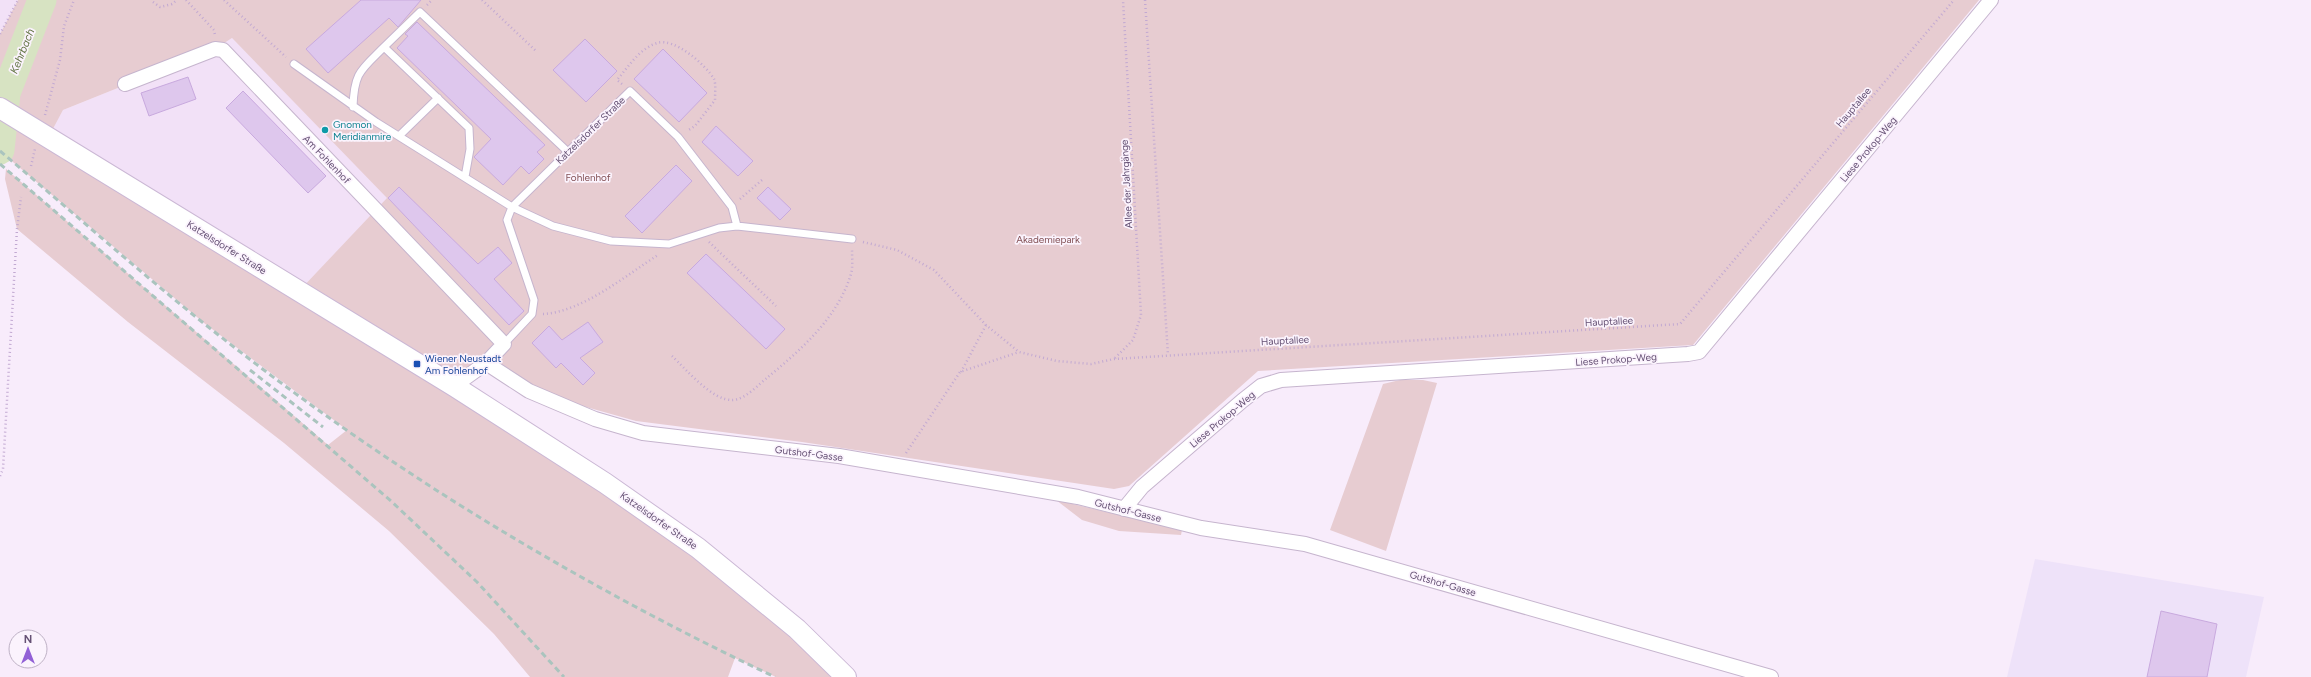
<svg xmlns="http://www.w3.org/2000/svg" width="2311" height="677" viewBox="0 0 2311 677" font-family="Figtree,sans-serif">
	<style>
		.residential { fill: #f2e1f7 }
		.commercial { fill: #eee2f9 }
		.green { fill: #e7ccd1; fill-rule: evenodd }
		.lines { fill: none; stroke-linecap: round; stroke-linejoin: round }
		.river { stroke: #d7e3c2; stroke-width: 29 }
		.building { fill: #dec7ed; stroke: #c8a9de }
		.lane-casing { stroke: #c6b5ce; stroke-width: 9 }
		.street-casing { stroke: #c6b5ce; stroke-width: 16 }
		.secondary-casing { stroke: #cbb8d5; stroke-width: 22 }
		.path { stroke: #c2a9d2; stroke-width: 2.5; stroke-dasharray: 1 3; stroke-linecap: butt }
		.lane { stroke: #fff; stroke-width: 7 }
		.street { stroke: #fff; stroke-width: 14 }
		.secondary { stroke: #fff; stroke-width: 20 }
		.rail { stroke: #aac4be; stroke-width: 3; stroke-dasharray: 6 4; stroke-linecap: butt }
		.culture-dot { fill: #0f9aa8; stroke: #fbf3fd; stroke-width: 1.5 }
		.transit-dot { fill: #1a4fb4; stroke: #fbf3fd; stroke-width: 1.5 }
		.labels { text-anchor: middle; stroke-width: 3.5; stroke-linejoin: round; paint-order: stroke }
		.street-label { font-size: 10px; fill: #655174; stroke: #fbf3fd }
		.culture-label { font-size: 10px; fill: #0d838f; stroke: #fbf3fd; text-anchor: start }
		.park-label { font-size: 10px; fill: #835155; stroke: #fbf3fd }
		.transit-label { font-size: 10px; fill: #164399; stroke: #fbf3fd; text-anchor: start }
		.water-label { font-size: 11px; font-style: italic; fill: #647646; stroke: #fbf3fd }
	</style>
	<rect width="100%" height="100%" fill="#f8ecfb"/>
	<path class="residential" d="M0 0H18L0 34Z
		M232 38 388 198 299 291 47 138 63 110 215 49Z"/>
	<path class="commercial" d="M2035 559 2264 597 2246 677H2007Z"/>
	<path class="green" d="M18 0H1979L1693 345 1258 371 1129 486 1114 489 802 442 636 421 529 391 486 363 455 386 605 483 846 677H776L735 658 728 677H530L494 634 389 531 284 443 128 322 17 229 5 179 6 169 328 445 347 430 204 323 7 157 12 104 0 96V34ZM232 38 387 198 299 291 48 138 63 110 215 49Z
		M1400 380H1423L1437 383 1386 551 1330 530 1383 384Z
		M1056 500 1182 530 1181 535 1119 531 1082 520Z"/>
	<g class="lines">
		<path class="river" d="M0 150 6 93 42 0"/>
	</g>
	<path class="building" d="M361 0H421L398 27 389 18 328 73 306 49Z
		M417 22 545 145 537 152 544 159 529 174 521 166 503 185 474 157 491 139 397 48 408 36 405 34Z
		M585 39 617 71 586 102 553 70Z
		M663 49 707 93 679 122 634 79Z
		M188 77 196 99 149 116 141 93Z
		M243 91 326 176 308 193 226 108Z
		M716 126 753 161 738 176 702 142Z
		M676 165 692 181 642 233 625 216Z
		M399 187 478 264 498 247 512 263 494 279 524 311 509 325 388 198Z
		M768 187 791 209 780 220 757 198Z
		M706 254 785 329 766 349 687 273Z
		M588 322 603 342 580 358 595 373 583 385 561 363 556 368 532 343 549 326 562 340Z
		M2161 611 2217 624 2207 677H2147Z"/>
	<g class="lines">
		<g class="lane-casing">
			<path id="lane" d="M384 47 420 12 568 152
				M294 64 376 122 512 207 553 226 611 241 669 244 719 228 737 226 852 239
				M353 107C354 72 361 70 384 47L469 128 470 149 465 177
				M399 136 438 98
				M504 344 532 314 534 300 507 220 512 207 630 91 678 137 732 207 737 226"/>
		</g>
		<g class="street-casing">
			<path id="street" d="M125 84 215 49 223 50 504 344 486 363 454 386
				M486 363 529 391 595 419 643 433 839 456 1078 497 1201 528 1305 544 1771 677
				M1124 509 1142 487 1242 401 1261 386 1281 380 1688 354 1699 352 1991 0"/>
		</g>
		<g class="secondary-casing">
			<path id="secondary" d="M0 108 454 386 605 483 698 548 797 629 846 677"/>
		</g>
		<path class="path" d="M186 0 214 30 215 35
			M224 0 286 57
			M482 0 537 52
			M1145 0 1168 355
			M153 2 160 7 172 4 177 0
			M427 5 432 0
			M0 34 18 0
			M622 84 617 80C629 66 639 49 657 43 674 37 706 65 714 79 716 84 715 94 715 100L695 126 687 131
			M45 115 60 60 64 26 74 0
			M31 166 35 149
			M740 199 762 180
			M709 242 776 306
			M863 242 897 250 934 270 986 325 1019 352 1057 361 1091 364 1114 359 1680 324 1954 0
			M543 314C582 312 625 276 658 255
			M672 356C686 369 712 401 733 400 746 399 759 384 768 377 802 349 838 317 851 274 853 267 852 257 852 249
			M1115 358 1133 340 1141 315 1123 0
			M961 372 986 325
			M906 453 960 372 1019 352
			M0 476 3 469 17 229 21 197"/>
		<use href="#lane" class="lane"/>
		<use href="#street" class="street"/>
		<use href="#secondary" class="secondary"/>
		<path class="rail" d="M0 151C81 219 159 290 243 354 407 481 587 588 775 677
			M0 164 391 501 477 582 564 677
			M250 370 323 427"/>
	</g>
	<circle class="culture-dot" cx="325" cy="130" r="4"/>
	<rect class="transit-dot" x="413" y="360" width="8" height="8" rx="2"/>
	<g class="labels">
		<g class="street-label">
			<text transform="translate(1853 107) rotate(-50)" y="4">Hauptallee</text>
			<text transform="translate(590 130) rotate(-44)" y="4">Katzelsdorfer Straße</text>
			<text transform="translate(1868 149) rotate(-50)" y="4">Liese Prokop-Weg</text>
			<text transform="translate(327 159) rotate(46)" y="4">Am Fohlenhof</text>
			<text transform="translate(1126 184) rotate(-93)" y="4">Allee der Jahrgänge</text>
			<text transform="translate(227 247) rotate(32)" y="4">Katzelsdorfer Straße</text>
			<text transform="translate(1609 321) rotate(-3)" y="4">Hauptallee</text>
			<text transform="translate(1285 340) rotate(-3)" y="4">Hauptallee</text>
			<text transform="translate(1616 359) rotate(-4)" y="4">Liese Prokop-Weg</text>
			<text transform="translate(1222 419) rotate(-40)" y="4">Liese Prokop-Weg</text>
			<text transform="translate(809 453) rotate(7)" y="4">Gutshof-Gasse</text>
			<text transform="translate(1128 510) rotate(14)" y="4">Gutshof-Gasse</text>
			<text transform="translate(659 520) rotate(35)" y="4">Katzelsdorfer Straße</text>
			<text transform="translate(1443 583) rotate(16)" y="4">Gutshof-Gasse</text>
		</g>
		<g class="culture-label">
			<text x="333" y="128">Gnomon<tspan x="333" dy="12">Meridianmire</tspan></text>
		</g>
		<g class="park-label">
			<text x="588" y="181">Fohlenhof</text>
			<text x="1048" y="243">Akademiepark</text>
		</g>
		<g class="transit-label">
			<text x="425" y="362">Wiener Neustadt<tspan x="425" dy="12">Am Fohlenhof</tspan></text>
		</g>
		<g class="water-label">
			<text transform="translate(22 51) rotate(-68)" y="4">Kehrbach</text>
		</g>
	</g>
	<g transform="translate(28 649)"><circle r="19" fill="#fbf3fd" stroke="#bfb2c6"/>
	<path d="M0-3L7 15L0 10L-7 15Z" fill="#9260d6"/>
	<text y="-6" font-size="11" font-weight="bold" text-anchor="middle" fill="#655174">N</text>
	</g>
</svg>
